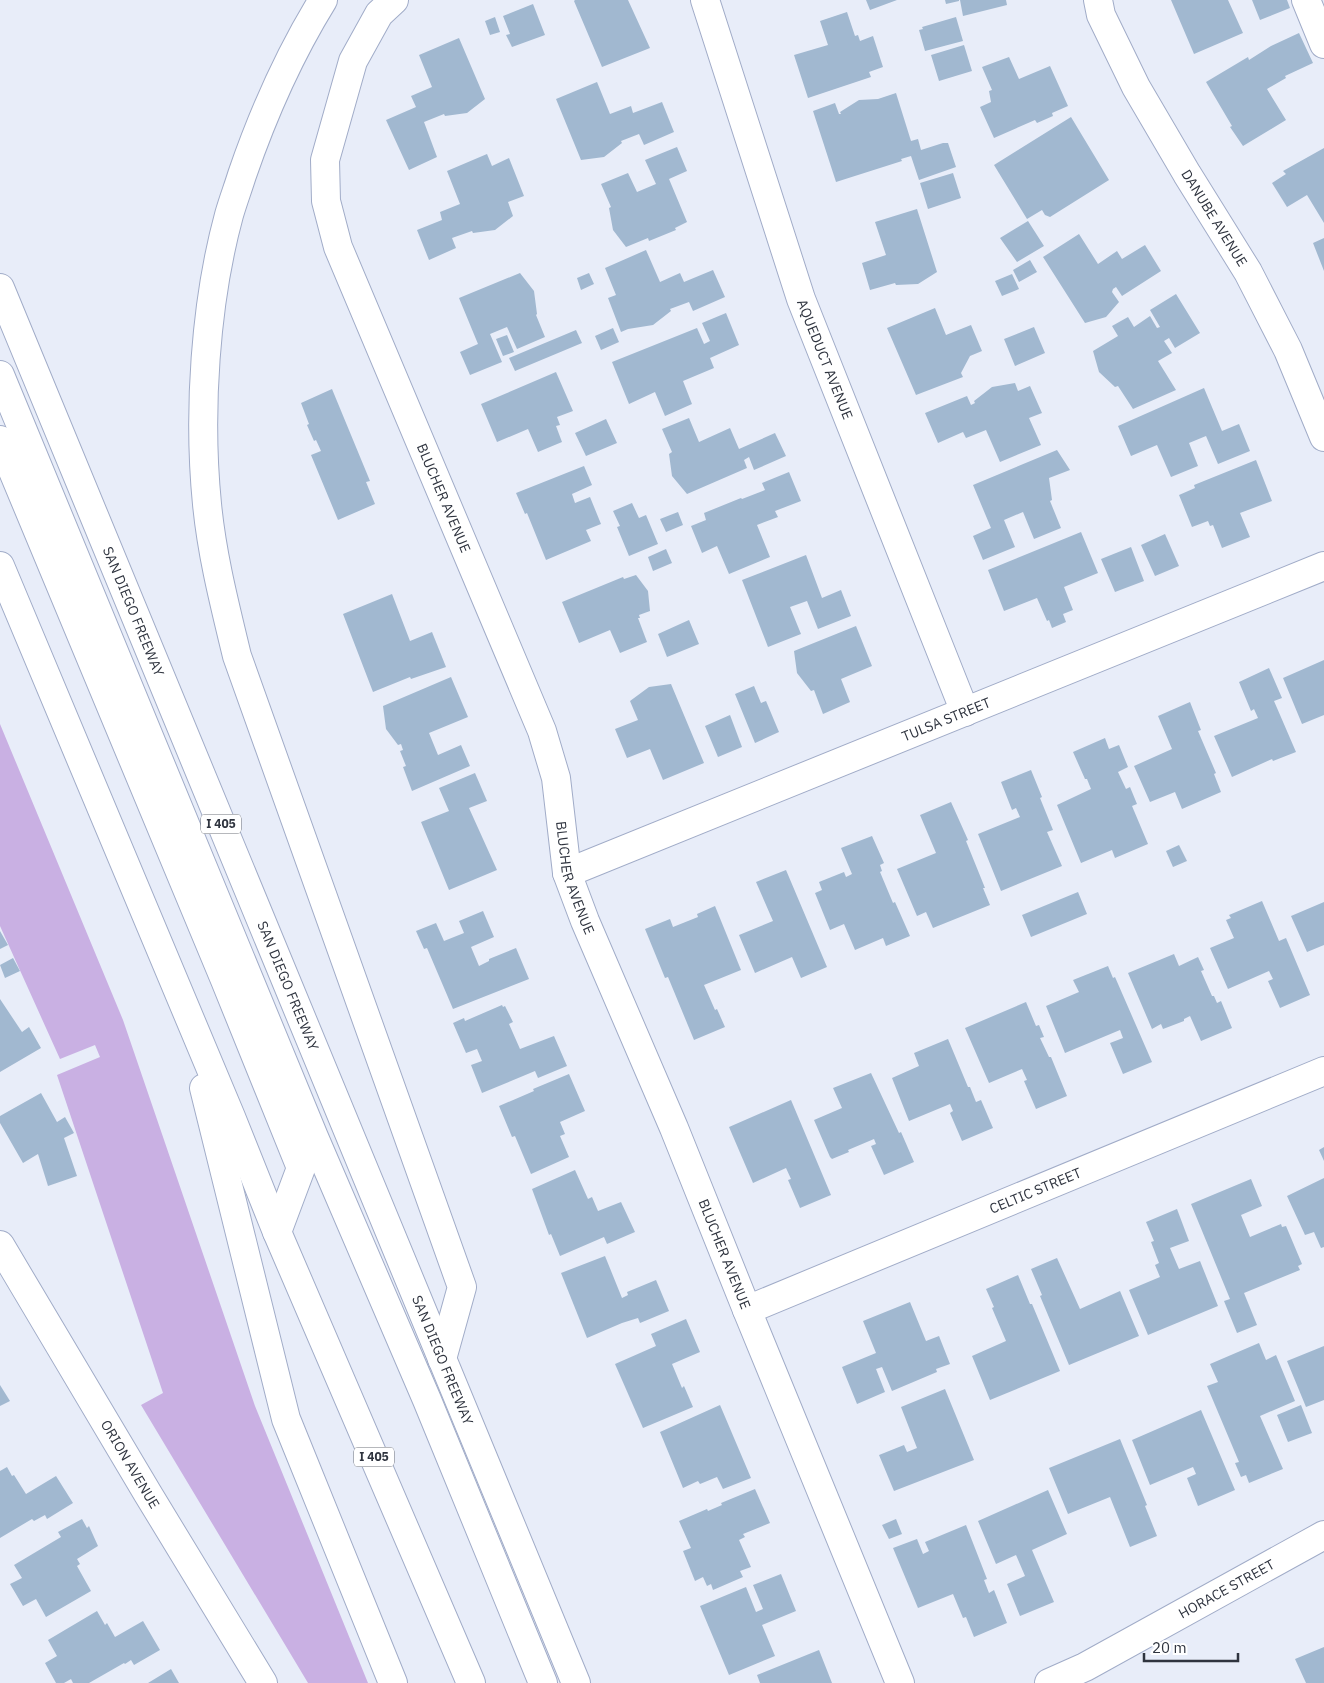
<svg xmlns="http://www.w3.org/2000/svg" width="1324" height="1683" viewBox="0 0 1324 1683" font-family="'IBM Plex Sans',sans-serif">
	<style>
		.green { fill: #c9b0e3 }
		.building { fill: #a1b8d0 }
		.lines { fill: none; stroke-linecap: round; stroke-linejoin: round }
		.minor-casing { stroke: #a1acc8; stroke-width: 30 }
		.highway-casing { stroke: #a1acc8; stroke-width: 30 }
		.minor { stroke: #fff; stroke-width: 28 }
		.highway { stroke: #fff; stroke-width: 28 }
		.labels { text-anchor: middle; stroke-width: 4.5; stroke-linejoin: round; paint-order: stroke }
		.shield { fill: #fff; stroke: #6d7179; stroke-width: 1 }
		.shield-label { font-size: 12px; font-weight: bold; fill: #2f343f }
		.street-label { font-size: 14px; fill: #2f343f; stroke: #fff }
	</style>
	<rect width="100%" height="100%" fill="#e8edf9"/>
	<path class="green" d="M0 724 123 1020 255 1406 368 1683H308L141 1405 163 1393 57 1075 100 1057 95 1045 60 1059 0 926Z"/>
	<path class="building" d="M575 0H628L650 48 602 67 574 1Z
		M866 0H897L870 10Z
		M945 0H959V1L946 4Z
		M960 0H1006L1007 5 963 16Z
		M1171 0H1228L1243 33 1194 54Z
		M1252 0H1287L1290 8 1260 20Z
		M533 4 545 35 512 47 506 35 510 34 503 16Z
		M847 12 855 36 858 35 860 41 873 36 883 67 869 72 871 77 808 98 794 55 828 45 820 21Z
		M495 17 500 32 490 35 485 21Z
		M956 17 963 41 925 51 919 30 923 29 922 27Z
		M1299 33 1313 63 1285 76 1286 78 1267 89 1286 120 1243 146 1230 127 1232 126 1206 82 1248 57 1249 60 1271 46Z
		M459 38 485 99 467 113 445 116 444 114 424 122 437 157 409 170 386 120 416 107 411 96 432 87 419 55Z
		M964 45 972 71 939 81 931 55Z
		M1009 57 1019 79 1050 66 1068 106 1052 113 1053 116 1037 123 1035 120 994 138 980 107 991 102 989 91 992 90 982 67Z
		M597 82 610 114 631 106 633 113 662 102 674 132 644 145 639 134 621 141 622 143 604 157 581 160 556 99Z
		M896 93 911 141 918 139 921 150 943 143H948L956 167 919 180 911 156 901 159 902 161 836 182 813 111 835 103 839 114H841L840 112 859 100 878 99Z
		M1071 117 1109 180 1050 217 1045 215 1042 210 1027 219 994 165Z
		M677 147 687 171 669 179 687 222 675 228 676 230 649 241 648 238 626 247 613 230 609 208 611 207 601 184 628 173 637 192 656 184 645 160Z
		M1324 148V223L1307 195 1287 207 1272 183 1286 174 1283 171Z
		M487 154 492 166 509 158 524 196 508 202 513 216 495 230 473 233 472 231 452 238 456 248 429 260 417 230 442 220 440 212 460 204 447 171Z
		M953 173 961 198 928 209 920 183Z
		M917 209 937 272 918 284 896 285 895 283 870 290 862 263 886 255 875 222Z
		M1028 221 1044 246 1017 262 1000 238Z
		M1079 234 1098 264 1117 251 1122 259 1145 245 1161 271 1122 296 1116 287 1113 289 1112 292 1119 302 1106 317 1085 323 1043 257Z
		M1324 238V271L1313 243Z
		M646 250 660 282 680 273 684 282 713 270 725 297 693 311 689 302 670 309 671 311 653 325 628 329 621 332 608 298 616 295 605 268Z
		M1030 260 1037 272 1019 282 1013 270Z
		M520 273 534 291 537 314 536 315 545 337 517 349 507 327 490 334 502 362 470 375 460 352 478 344 459 298Z
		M589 273 594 284 581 290 577 278Z
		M1012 274 1019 289 1002 296 995 281Z
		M1176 294 1200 333 1175 348 1169 338 1164 341 1172 353 1158 361 1176 390 1133 409 1118 386 1115 387 1099 372 1093 351 1118 336 1112 326 1128 317 1134 327 1150 316 1157 328 1160 327 1150 310Z
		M935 308 946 335 971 325 982 351 970 356 961 373 963 377 916 395 887 328Z
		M726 313 739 345 710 358 714 368 683 381 692 404 665 416 655 392 629 404 612 362 697 328 704 344 710 341 702 323Z
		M1034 327 1045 353 1015 366 1004 339Z
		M613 328 619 342 601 350 595 336Z
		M576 330 582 343 515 371 509 358Z
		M507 335 514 352 503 356 496 339Z
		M556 372 573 411 557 417 560 425 556 426 562 442 538 452 528 429 497 442 481 404Z
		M1015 383 1018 391 1030 386 1042 413 1029 418 1041 445 1000 462 986 430 966 438 963 432 938 443 925 413 967 396 971 405 975 403 974 401 992 387Z
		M1204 388 1222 431 1239 424 1250 451 1218 464 1206 436 1189 443 1198 466 1171 477 1157 445 1131 456 1118 426Z
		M332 389 370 481 366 482 375 504 338 520 311 455 321 451 316 440 314 441 307 425 309 424 301 403Z
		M689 418 699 442 730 428 739 449 775 433 786 456 754 470 749 457 744 460 747 468 687 494 672 476 669 454 672 452 662 429Z
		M606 419 617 443 586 456 575 433Z
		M1057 450 1070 470 1049 478 1052 500 1050 501 1061 528 1034 539 1023 512 1004 520 1015 547 983 560 973 536 991 528 973 485Z
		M1256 460 1272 501 1240 513 1250 537 1222 548 1213 525 1210 526 1208 521 1192 527 1179 495 1195 488 1194 485Z
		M584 466 592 485 572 494 575 503 590 497 601 524 586 530 591 541 546 560 527 513 525 514 516 493Z
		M789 472 801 501 775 511 778 517 757 525 770 557 729 574 717 546 702 553 691 526 706 520 704 513 741 498 742 499 765 490 762 483Z
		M632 503 639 518 646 515 658 544 629 556 617 527 620 526 613 511Z
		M678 512 683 525 666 532 660 519Z
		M1081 532 1098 573 1064 587 1073 610 1063 614 1066 622 1052 628 1049 620 1047 621 1037 598 1004 611 988 570Z
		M1165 534 1179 566 1155 576 1141 545Z
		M1131 547 1144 581 1115 592 1101 559Z
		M666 549 672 563 653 571 648 557Z
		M806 555 822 598 841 590 851 616 818 629 807 601 790 607 801 634 768 647 742 580Z
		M636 575 648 591 650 611 639 615 640 618H638L647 642 620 653 610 630 579 643 562 602 623 577 624 579Z
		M392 594 410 641 432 632 446 667 411 679 410 677 373 692 343 614Z
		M689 620 699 644 667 657 658 634Z
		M856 626 872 666 841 679 850 702 823 714 814 690 811 691 797 673 794 651Z
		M1324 660V715L1302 724 1283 678Z
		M1269 668 1282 698 1274 701 1296 752 1273 761 1272 759 1232 777 1214 736 1258 718 1254 709 1251 711 1239 682Z
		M451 677 468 717 429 733 438 755 461 745 470 766 412 791 403 767 406 766 400 751 403 750 401 744 398 745 386 729 383 706Z
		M671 684 704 763 663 780 650 749 627 758 615 729 638 720 630 701 649 687Z
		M754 686 761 703 766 701 779 732 755 743 735 694Z
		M1190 702 1201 730 1198 731 1216 773 1214 774 1221 792 1182 809 1175 792 1150 802 1134 766 1172 749 1158 716Z
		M730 715 742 747 718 757 705 726Z
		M1105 738 1109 749 1119 745 1128 767 1118 772 1126 789 1130 787 1137 804 1132 806 1148 844 1115 858 1112 850 1081 863 1057 805 1091 789 1087 779H1085L1073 752Z
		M1031 770 1042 797 1040 798 1053 830 1047 832 1062 866 1001 891 978 834 1020 817 1016 808 1012 810 1001 782Z
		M475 773 487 801 469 808 497 870 449 890 421 822 449 811 439 788Z
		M951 802 968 840 966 841 985 888H983L990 905 933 928 926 912 917 916 897 869 936 853 920 815Z
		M872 836 884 863 880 865 882 871 880 872 893 903 895 902 910 936 886 946 883 938 855 950 844 924 830 930 815 893 822 890 819 882 844 872 846 877 852 874 841 848Z
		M1179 845 1187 861 1173 867 1166 851Z
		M786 870 827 967 801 978 792 957 755 973 739 935 773 921 756 882Z
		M1078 892 1087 914 1031 937 1022 915Z
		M1262 901 1279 941 1286 938 1310 995 1280 1008 1268 981 1273 979 1269 971 1228 989 1210 948 1234 938 1226 920 1231 918 1229 915Z
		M1324 902V945L1307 952 1291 916Z
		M715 906 741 970 704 985 715 1010 717 1009 725 1027 694 1040 668 977 665 978 645 929 670 919 673 927 698 917 697 914Z
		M483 911 494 937 471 947 479 966 489 961V959L516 948 529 979 453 1009 427 948 424 949 416 931 436 923 444 941 464 933 459 921Z
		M0 931 8 945 0 949Z
		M1174 954 1179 966 1198 957 1204 970 1201 971 1212 996H1214L1217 1003 1221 1001 1232 1028 1201 1041 1190 1016 1184 1019V1021L1163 1029 1161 1024 1152 1029 1128 973Z
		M13 958 20 971 5 978 0 965Z
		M1108 966 1113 978 1115 977 1152 1062 1123 1074 1110 1043 1123 1038 1120 1030 1065 1053 1046 1006 1079 992 1073 980Z
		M0 999 22 1032 29 1027 41 1048 0 1072Z
		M1026 1002 1036 1026 1039 1025 1044 1037 1040 1038 1049 1057H1051L1067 1096 1036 1109 1024 1081 1027 1080 1022 1069 989 1083 965 1028Z
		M502 1005 503 1007 505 1006 513 1022 509 1024 520 1049 554 1036 567 1066 538 1078 535 1071 482 1093 471 1065 482 1061 477 1049 466 1053 453 1023 464 1018 465 1021Z
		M948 1039 968 1087H970L976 1102 981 1100 993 1128 962 1141 950 1113 953 1111 950 1104 909 1121 892 1078 919 1066 914 1053Z
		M871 1073 899 1133 901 1132 914 1162 884 1175 871 1146 876 1144 874 1139 848 1150 849 1152 832 1159 830 1157 814 1120 842 1108 833 1088Z
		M569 1074 585 1111 560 1122 565 1134 560 1136 569 1157 531 1174 515 1136 512 1137 499 1106 534 1091 533 1089Z
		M41 1093 57 1122 65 1117 74 1133 64 1138 77 1176 48 1186 38 1154 23 1163 0 1123V1116Z
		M791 1100 831 1195 800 1208 788 1180 791 1179 786 1168 753 1183 729 1127Z
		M1324 1147V1161L1319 1150Z
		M575 1170 588 1199 592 1197 598 1211 621 1202 635 1232 607 1244 604 1237 560 1256 551 1234 549 1235 532 1189Z
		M1324 1178V1247L1321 1248 1314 1232 1305 1235 1287 1196Z
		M1251 1179 1262 1206 1241 1215 1250 1237 1281 1224 1282 1227 1286 1226 1302 1264 1298 1266 1300 1270 1244 1293 1257 1325 1237 1333 1224 1301 1230 1299 1191 1204Z
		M1177 1209 1189 1241 1170 1248 1179 1269 1200 1261 1218 1306 1148 1335 1129 1290 1160 1277 1155 1265 1159 1263 1151 1242 1154 1241 1146 1222Z
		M605 1256 622 1298 628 1295 627 1292 656 1280 669 1311 640 1323 638 1318 622 1323 587 1338 561 1273Z
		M1057 1258 1080 1309 1120 1291 1139 1336 1069 1365 1040 1296 1042 1295 1031 1269Z
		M1018 1275 1030 1304H1032L1060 1371 990 1400 972 1356 1006 1341 992 1308 994 1307 986 1289Z
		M910 1302 926 1341 939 1336 950 1364 936 1369 937 1372 892 1391 882 1367 876 1369 885 1392 857 1404 842 1367 876 1353 863 1321Z
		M686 1319 700 1352 672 1364 682 1388 684 1386 693 1407 643 1428 615 1364 656 1346 651 1334Z
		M1259 1343 1266 1360 1276 1355 1295 1401 1260 1416 1283 1469 1249 1483 1246 1475 1241 1477 1235 1463 1239 1462 1207 1386 1218 1382 1210 1364Z
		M1324 1346V1400L1306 1407 1287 1361Z
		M0 1385 10 1401 0 1406Z
		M945 1389 974 1460 894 1491 879 1455 904 1445 907 1452 917 1448 901 1407Z
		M720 1405 751 1478 723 1489 717 1477 700 1484 698 1481 683 1488 660 1432Z
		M1301 1405 1312 1433 1288 1442 1277 1415Z
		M1201 1410 1235 1490 1198 1506 1187 1478 1196 1474 1193 1467 1150 1485 1132 1440Z
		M1120 1439 1147 1505 1145 1506 1157 1536 1130 1547 1110 1497 1068 1514 1049 1468Z
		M7 1467 12 1476 14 1475 26 1494 56 1476 73 1503 47 1519 45 1515 34 1521 32 1519 0 1538V1471Z
		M755 1489 770 1523 743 1534 745 1537 739 1540 751 1567 740 1571 743 1577 713 1590 711 1584 707 1586 703 1577 695 1581 683 1551 691 1548 679 1521 707 1509 708 1511 722 1505 721 1503Z
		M1048 1490 1067 1534 1032 1550 1054 1602 1020 1616 1007 1584 1025 1576 1016 1555 996 1564 978 1521Z
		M82 1519 87 1528 89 1526 98 1546 77 1559 80 1564 77 1566 91 1591 46 1617 36 1599 23 1606 10 1584 22 1578 14 1565 61 1537 58 1532Z
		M896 1519 902 1534 889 1539 882 1525Z
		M966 1525 987 1579 984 1580 989 1593 994 1590 1007 1623 974 1637 966 1617 963 1618 953 1594 918 1608 893 1548 917 1539 923 1554 929 1551 925 1542Z
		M781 1574 796 1611 762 1625 775 1656 729 1675 700 1606 746 1587 756 1612 763 1609 753 1585Z
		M97 1611 105 1625 107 1623 115 1637 143 1621 160 1650 134 1665 131 1660 125 1664 124 1663 89 1683H73L71 1679 64 1683H56L45 1663 57 1656 48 1640Z
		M1324 1647V1683H1306L1295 1659Z
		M819 1650 832 1683H760L757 1675Z
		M171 1669 179 1683H148Z"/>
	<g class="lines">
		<g class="minor-casing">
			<g id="minor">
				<path id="s1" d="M394 0 379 14 353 61 325 160 326 201 338 247 542 731 556 778 567 873 585 921 674 1128 747 1310 900 1683"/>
				<path id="s2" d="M705 0 801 299 965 712"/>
				<path id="s3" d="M1098 0 1101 15 1136 87 1187 174 1248 272 1288 350 1324 437"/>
				<path d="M1306 0 1324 44"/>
				<path id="s4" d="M567 873 1324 566"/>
				<path id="s5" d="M0 1245 148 1494 263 1683"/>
				<path id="s6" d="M747 1310 1324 1071"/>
				<path id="s7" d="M1049 1683 1085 1667 1324 1535"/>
			</g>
		</g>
		<g class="highway-casing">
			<g id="highway">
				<path d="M323 0C289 55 263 114 242 175 238 188 233 201 229 215 205 303 198 413 207 504 212 556 225 606 237 656L462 1287 442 1359"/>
				<path id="s8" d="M0 288 576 1683"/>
				<path d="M0 375 314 1137 427 1400 543 1683"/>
				<path d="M0 440 225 980 301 1168 277 1232"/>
				<path d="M0 566 231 1117 277 1232 471 1683"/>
				<path d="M204 1088 286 1419 393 1683"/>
			</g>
		</g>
		<use href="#minor" class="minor"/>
		<use href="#highway" class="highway"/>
	</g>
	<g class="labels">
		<g class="shield">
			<rect x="201" y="814.5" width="40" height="19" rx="4"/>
			<rect x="354" y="1447.5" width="40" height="19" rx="4"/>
		</g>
		<g class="shield-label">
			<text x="221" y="828">I 405</text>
			<text x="374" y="1461">I 405</text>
		</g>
		<g class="street-label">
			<text dy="5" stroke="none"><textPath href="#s3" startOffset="248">DANUBE AVENUE</textPath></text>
			<text dy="5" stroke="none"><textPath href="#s2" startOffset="379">AQUEDUCT AVENUE</textPath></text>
			<text dy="5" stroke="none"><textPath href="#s1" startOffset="538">BLUCHER AVENUE</textPath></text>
			<text dy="5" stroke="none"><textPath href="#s8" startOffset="350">SAN DIEGO FREEWAY</textPath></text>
			<text dy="5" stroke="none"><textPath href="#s4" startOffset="409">TULSA STREET</textPath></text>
			<text dy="5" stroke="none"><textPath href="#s1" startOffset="942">BLUCHER AVENUE</textPath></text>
			<text dy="5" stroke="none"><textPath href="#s8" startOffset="755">SAN DIEGO FREEWAY</textPath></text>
			<text dy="5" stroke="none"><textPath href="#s6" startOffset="312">CELTIC STREET</textPath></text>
			<text dy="5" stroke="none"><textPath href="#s1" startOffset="1348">BLUCHER AVENUE</textPath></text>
			<text dy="5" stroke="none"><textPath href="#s8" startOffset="1160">SAN DIEGO FREEWAY</textPath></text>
			<text dy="5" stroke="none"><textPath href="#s5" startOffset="255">ORION AVENUE</textPath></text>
			<text dy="5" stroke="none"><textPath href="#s7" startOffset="201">HORACE STREET</textPath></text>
		</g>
	</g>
	<path d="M1144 1653v8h94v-8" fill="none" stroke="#2f343f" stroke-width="2.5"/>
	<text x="1152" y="1653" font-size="15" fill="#2f343f" stroke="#ffffff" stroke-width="4" paint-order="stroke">20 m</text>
</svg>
